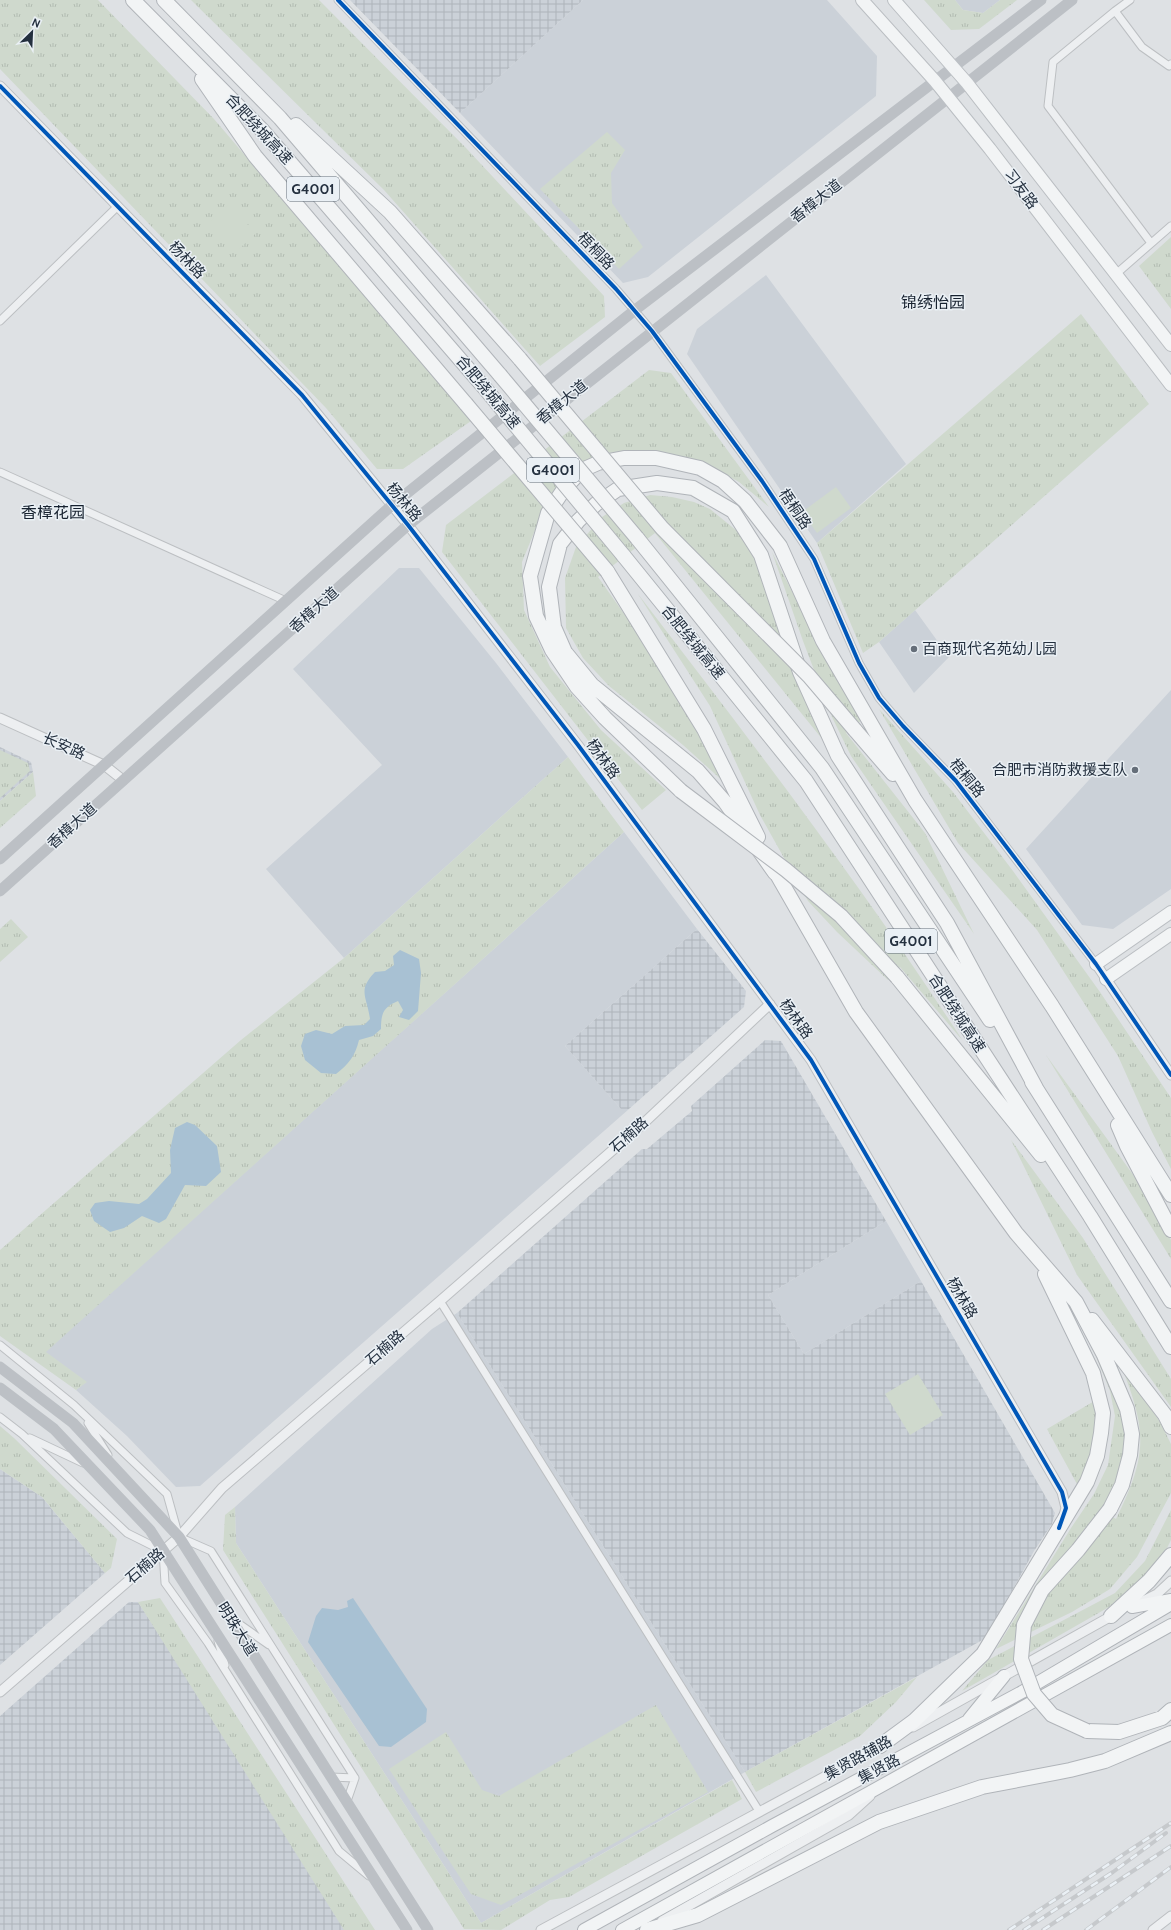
<svg xmlns="http://www.w3.org/2000/svg" width="1171" height="1930" viewBox="0 0 1171 1930" font-family="Cabin,'Noto Sans SC',sans-serif">
	<style>
		.built { fill: #cbd1d8 }
		.industrial { fill: url(#industrial-grid) }
		.grass { fill: url(#grass-tufts) }
		.pitch { fill: #cfd9cd }
		.water { fill: #a8c1d3 }
		.lines { fill: none; stroke-linecap: round; stroke-linejoin: round }
		.minor-casing { stroke: #bcbfc2; stroke-width: 9 }
		.tertiary-casing { stroke: #bcbfc2; stroke-width: 11 }
		.primary-casing { stroke: #babec2; stroke-width: 14 }
		.trunk-casing { stroke: #b0b4b9; stroke-width: 14 }
		.motorway-casing { stroke: #b0b4b9; stroke-width: 16 }
		.minor { stroke: #edeff1; stroke-width: 7 }
		.tertiary { stroke: #edeff1; stroke-width: 9 }
		.secondary { stroke: #bcc0c5; stroke-width: 11 }
		.primary { stroke: #f2f4f5; stroke-width: 12 }
		.trunk { stroke: #f2f4f5; stroke-width: 12 }
		.motorway { stroke: #f2f4f5; stroke-width: 14 }
		.rail-casing { stroke: #c6c9cc; stroke-width: 4 }
		.rail { stroke: #eaf0f5; stroke-width: 2.5; stroke-dasharray: 8; stroke-linecap: butt }
		.motorway-bridge-casing { stroke: #b0b4b9; stroke-width: 16; stroke-linecap: butt }
		.motorway-bridge { stroke: #f2f4f5; stroke-width: 14 }
		.cycleway-casing { stroke: #eaf0f5; stroke-width: 6 }
		.cycleway { stroke: #0057b8; stroke-width: 4 }
		.poi-dot { fill: #656e79; stroke: #eaf0f5; stroke-width: 1.5 }
		.labels { text-anchor: middle; stroke-width: 3; stroke-linejoin: round; paint-order: stroke }
		.shield { fill: #eaf0f5; stroke: #5f6a76; stroke-width: 1 }
		.shield-label { font-size: 14px; font-weight: bold; fill: #24303f }
		.street-label { font-size: 15px; fill: #24303f; stroke: #eaf0f5 }
		.poi-label { font-size: 15px; fill: #24303f; stroke: #eaf0f5; text-anchor: start }
		.neighbourhood-label { font-size: 16px; fill: #16212f; stroke: #eaf0f5 }
	</style>
	<defs>
		<pattern id="industrial-grid" width="8" height="8" patternUnits="userSpaceOnUse"><rect width="8" height="8" fill="#cbd1d8"/><path d="M0 4h8M4 0v8" fill="none" stroke="#aeb4ba"/></pattern>
		<pattern id="grass-tufts" width="24" height="20" patternUnits="userSpaceOnUse"><rect width="24" height="20" fill="#cfd9cd"/><path d="M3 7l-1-3M5 7V3M7 7l1-3M15 17l-1-3M17 17v-4M19 17l1-3" fill="none" stroke="#b2bbb1"/></pattern>
	</defs>
	<rect width="100%" height="100%" fill="#dee1e4"/>
	<path class="built" d="M583 0H827L877 56 876 96 648 277 623 283 460 113Z
		M955 0H1000L983 13 963 10Z
		M766 275 906 464 817 543 687 354 697 329Z
		M399 568H419L496 663 568 757 344 958 266 869 382 765 293 669Z
		M915 610 949 657 914 693 879 642Z
		M1171 690V889L1113 929 1082 925 1026 849Z
		M624 832 697 929 565 1046 621 1109H629L200 1486 176 1487 127 1436 76 1390 86 1382 45 1352Z
		M886 1221 921 1281 804 1354 768 1295Z
		M457 1313 745 1772 481 1923 236 1543 235 1507 432 1329Z"/>
	<path class="industrial" d="M350 0H583L460 113Z
		M0 747 31 762 33 772 0 801Z
		M697 929 746 991 744 1007 629 1109H621L565 1046Z
		M765 1040 781 1041 886 1221 768 1295 804 1354 921 1281 1055 1513 1052 1524 1034 1551 986 1638 745 1772 457 1313 642 1149H647L692 1111 691 1106Z
		M0 1469 42 1497 105 1573 0 1665Z
		M129 1602H138L193 1686 345 1930H0V1716Z"/>
	<path class="grass" d="M0 0H98L214 119 471 421 403 469H377L326 408 0 69Z
		M191 0H319L466 148 604 296 605 317 540 366 384 190Z
		M924 0H955L963 10 983 13 1000 0H1017L979 29 951 30Z
		M607 132 625 150 611 173 612 203 643 247 619 269 540 189Z
		M1171 237V309L1139 266Z
		M1081 314 1149 404 879 642 863 653 817 543Z
		M649 370 671 373 769 507 739 482 699 460 650 451 603 453 542 513 522 562 524 610 550 667 601 730 666 790 642 810 442 552 446 525Z
		M650 495 672 497 694 502 710 509 737 531 747 544 759 566 795 679 823 740 655 533 598 577 666 673 725 783 683 745 609 686 583 658 566 628 565 578 576 547 602 517 624 503Z
		M772 552 813 633 862 720 846 733 925 833 974 934 851 756 832 717 803 641Z
		M638 594C750 740 863 887 963 1041L900 967 888 980 837 932 808 901 760 815 710 706Z
		M879 709 953 792 1013 871 1100 992 1171 1098V1169L1152 1132 1118 1056 1037 930 958 843Z
		M0 750 28 763 30 771 0 798Z
		M568 757 624 832 46 1352 87 1382 76 1390 0 1336V1250L241 1040 344 958Z
		M33 772 36 796 0 828V801Z
		M11 919 28 937 0 962V929Z
		M1046 1055 1145 1191 1171 1240V1259Z
		M1011 1140 1083 1238 1171 1379V1407L1077 1275Z
		M1093 1349 1118 1393 1127 1443 1117 1489 1103 1511 1116 1519C1148 1454 1147 1432 1121 1365L1160 1422 1171 1444V1493L1137 1557 1110 1589 1072 1612 996 1649 1071 1528 1094 1494 1108 1465 1115 1416 1110 1391Z
		M1096 1400C1100 1432 1090 1458 1078 1486L1047 1429Z
		M0 1426 14 1438 117 1539 111 1568 105 1573 42 1497 0 1469Z
		M235 1507 236 1543 481 1923 732 1780 742 1799 569 1897 550 1900 501 1930 464 1929 223 1550 225 1515Z
		M1171 1510V1540L1161 1560 1116 1603 962 1691 988 1660 1115 1593 1145 1561Z
		M160 1598 375 1930H344L138 1602Z
		M917 1677 896 1702 860 1736 756 1792 745 1772Z
		M656 1705 708 1792 501 1905 471 1894 389 1769 446 1732 482 1790 499 1796Z"/>
	<path class="pitch" d="M228 205 256 233 239 249 211 221Z
		M836 487 851 508 817 533 802 512Z
		M918 1374 943 1415 910 1435 885 1394Z"/>
	<path class="water" d="M400 950 419 959 421 973 418 1011 409 1020 399 1017 403 1010 398 1001C383 1007 381 1014 381 1029L373 1036 359 1040C355 1056 349 1064 336 1074L321 1073 305 1060 301 1046 305 1034 316 1030 332 1034 345 1026 364 1025 370 1019C367 996 357 991 375 972L385 971 394 965 393 956Z
		M187 1122 195 1125 217 1146 221 1172 206 1186 185 1185 166 1219 159 1223 142 1216 124 1228 110 1232 94 1221 90 1210 95 1203 109 1201 139 1204 147 1199 171 1173 170 1150 175 1128Z
		M353 1598 427 1709 426 1722 391 1747 379 1746 308 1642 316 1616 322 1608 338 1610 348 1607 347 1601Z"/>
	<g class="lines">
		<g class="minor-casing">
			<path id="minor" d="M338 0 616 289 652 331 762 481 814 559 859 663 879 698 903 726 956 781 1096 964
				M1130 0 1115 11 1142 47 1169 66 1171 64
				M1115 11 1053 62 1048 106 1151 243
				M1116 274 1171 226
				M0 321 118 206
				M0 472 286 601
				M440 1301 759 1811
				M0 1345 74 1405 167 1494 179 1537 211 1551 355 1778 347 1801
				M0 1417 22 1434 127 1533 163 1551 165 1583 208 1643 339 1851 369 1876
				M88 1423 108 1455
				M30 1438 83 1463
				M235 1621 269 1645
				M218 1641 225 1665
				M331 1777 355 1778"/>
		</g>
		<g class="tertiary-casing">
			<path id="tertiary" d="M0 86 302 395 408 525 578 745 811 1060 1062 1492 1066 1508 1064 1515
				M0 718 104 765 123 780
				M1096 964 1171 1075
				M1139 1603 1157 1594 1171 1581
				M0 1692 179 1537 222 1488 440 1301 646 1121 770 1004
				M913 1727 1115 1614
				M662 1921 849 1815 870 1796
				M541 1930 885 1744
				M1153 1930 1171 1916"/>
		</g>
		<g class="primary-casing">
			<path id="primary" d="M862 0 935 81 990 149 1171 385
				M894 0 967 83 1171 345
				M1096 964 1171 912
				M1106 979 1171 934"/>
		</g>
		<g class="trunk-casing">
			<path id="trunk" d="M1132 1607 1171 1600
				M969 1719 1004 1676
				M584 1930 772 1826 1022 1692 1171 1604
				M622 1930 1171 1625"/>
		</g>
		<g class="motorway-casing">
			<path id="motorway" d="M133 0 263 131 483 386
				M164 0 280 118 500 375
				M202 79 255 156 466 404
				M296 125 390 212 520 359
				M637 538 822 768 990 1020
				M623 555 806 781 1090 1216 1171 1347
				M607 571 704 729 758 837
				M855 730 893 774
				M681 791 605 718 577 687 552 650 536 616 530 576 548 513 564 489 582 470 598 463 624 458H656L700 468 723 481 745 501 780 546 823 641 915 800 1052 1006 1171 1195
				M771 864 856 1012 1016 1233 1076 1302 1104 1355 1127 1409 1132 1434 1130 1455 1122 1485 1110 1509
				M775 873 725 802 698 771 592 685 565 652 554 627 549 587 560 544 578 521 596 504 618 489 657 483 693 488 733 511 761 555 800 672 838 756 947 923 1036 1088
				M897 977 1041 1155
				M1032 1082 1171 1301
				M1118 1125 1127 1146 1171 1230
				M1092 1320 1165 1415 1171 1427
				M1111 1616 1149 1581 1171 1555
				M1087 1731 1119 1732 1162 1718 1171 1710
				M880 1746 914 1721 983 1654 1087 1482 1097 1456 1101 1433 1103 1413 1093 1373 1045 1274
				M647 1930 698 1915 879 1822 982 1787 1070 1770 1105 1761 1171 1733"/>
		</g>
		<use href="#minor" class="minor"/>
		<use href="#tertiary" class="tertiary"/>
		<path class="secondary" d="M0 859 391 506 635 310 1041 0
			M0 891 408 525 1072 0
			M0 1367 73 1423 179 1537 428 1930
			M0 1388 54 1429 150 1530 407 1930"/>
		<use href="#primary" class="primary"/>
		<use href="#trunk" class="trunk"/>
		<use href="#motorway" class="motorway"/>
		<g class="rail-casing">
			<path id="rail" d="M1009 1930 1171 1823
				M1024 1930 1113 1872 1166 1833
				M1043 1930 1171 1846
				M1086 1930 1171 1867"/>
		</g>
		<use href="#rail" class="rail"/>
		<g class="motorway-bridge-casing">
			<path id="motorway-bridge" d="M520 359 662 528 809 676 855 730
				M500 375 637 538
				M483 386 623 555
				M466 404 607 571
				M681 791 786 870 841 916 897 977
				M1087 1731 1052 1715 1034 1694 1021 1659 1024 1625 1042 1590 1078 1550 1110 1509"/>
		</g>
		<use href="#motorway-bridge" class="motorway-bridge"/>
		<g class="cycleway-casing">
			<path id="cycleway" d="M338 0 616 289 652 331 762 481 814 559 859 663 879 698 903 726 956 781 1096 964 1171 1075
				M0 86 302 395 408 525 578 745 811 1060 1062 1492 1066 1508 1059 1528"/>
		</g>
		<use href="#cycleway" class="cycleway"/>
	</g>
	<g class="poi-dot">
		<circle cx="914" cy="649" r="4"/>
		<circle cx="1135" cy="770" r="4"/>
	</g>
	<g class="labels">
		<g class="shield">
			<rect x="287" y="177" width="52" height="24" rx="3"/>
			<rect x="527" y="458" width="52" height="24" rx="3"/>
			<rect x="885" y="929" width="52" height="24" rx="3"/>
		</g>
		<g class="shield-label">
			<text x="313" y="194">G4001</text>
			<text x="553" y="475">G4001</text>
			<text x="911" y="946">G4001</text>
		</g>
		<g class="street-label">
			<text transform="translate(259 129) rotate(47)" y="5">合肥绕城高速</text>
			<text transform="translate(1021 189) rotate(53)" y="5">习友路</text>
			<text transform="translate(816 201) rotate(-38)" y="5">香樟大道</text>
			<text transform="translate(596 251) rotate(46)" y="5">梧桐路</text>
			<text transform="translate(187 260) rotate(46)" y="5">杨林路</text>
			<text transform="translate(488 392) rotate(50)" y="5">合肥绕城高速</text>
			<text transform="translate(562 402) rotate(-39)" y="5">香樟大道</text>
			<text transform="translate(404 502) rotate(50)" y="5">杨林路</text>
			<text transform="translate(795 509) rotate(56)" y="5">梧桐路</text>
			<text transform="translate(314 610) rotate(-42)" y="5">香樟大道</text>
			<text transform="translate(693 642) rotate(51)" y="5">合肥绕城高速</text>
			<text transform="translate(64 746) rotate(24)" y="5">长安路</text>
			<text transform="translate(603 759) rotate(54)" y="5">杨林路</text>
			<text transform="translate(967 778) rotate(50)" y="5">梧桐路</text>
			<text transform="translate(72 826) rotate(-42)" y="5">香樟大道</text>
			<text transform="translate(957 1013) rotate(57)" y="5">合肥绕城高速</text>
			<text transform="translate(796 1019) rotate(54)" y="5">杨林路</text>
			<text transform="translate(629 1135) rotate(-42)" y="5">石楠路</text>
			<text transform="translate(962 1298) rotate(59)" y="5">杨林路</text>
			<text transform="translate(385 1348) rotate(-41)" y="5">石楠路</text>
			<text transform="translate(145 1566) rotate(-41)" y="5">石楠路</text>
			<text transform="translate(237 1629) rotate(58)" y="5">明珠大道</text>
			<text transform="translate(858 1758) rotate(-29)" y="5">集贤路辅路</text>
			<text transform="translate(879 1769) rotate(-28)" y="5">集贤路</text>
		</g>
		<g class="poi-label">
			<text x="922" y="654">百商现代名苑幼儿园</text>
			<text x="1127" y="775" text-anchor="end">合肥市消防救援支队</text>
		</g>
		<g class="neighbourhood-label">
			<text x="933" y="308">锦绣怡园</text>
			<text x="53" y="518">香樟花园</text>
		</g>
	</g>
	<g transform="translate(32 32) rotate(24)" stroke="#eaf0f5" stroke-width="3" paint-order="stroke">
	<path d="M0-3L7 15L0 10L-7 15Z" fill="#24303f"/>
	<text y="-6" font-size="11" font-weight="bold" text-anchor="middle" fill="#24303f">N</text>
	</g>
</svg>
